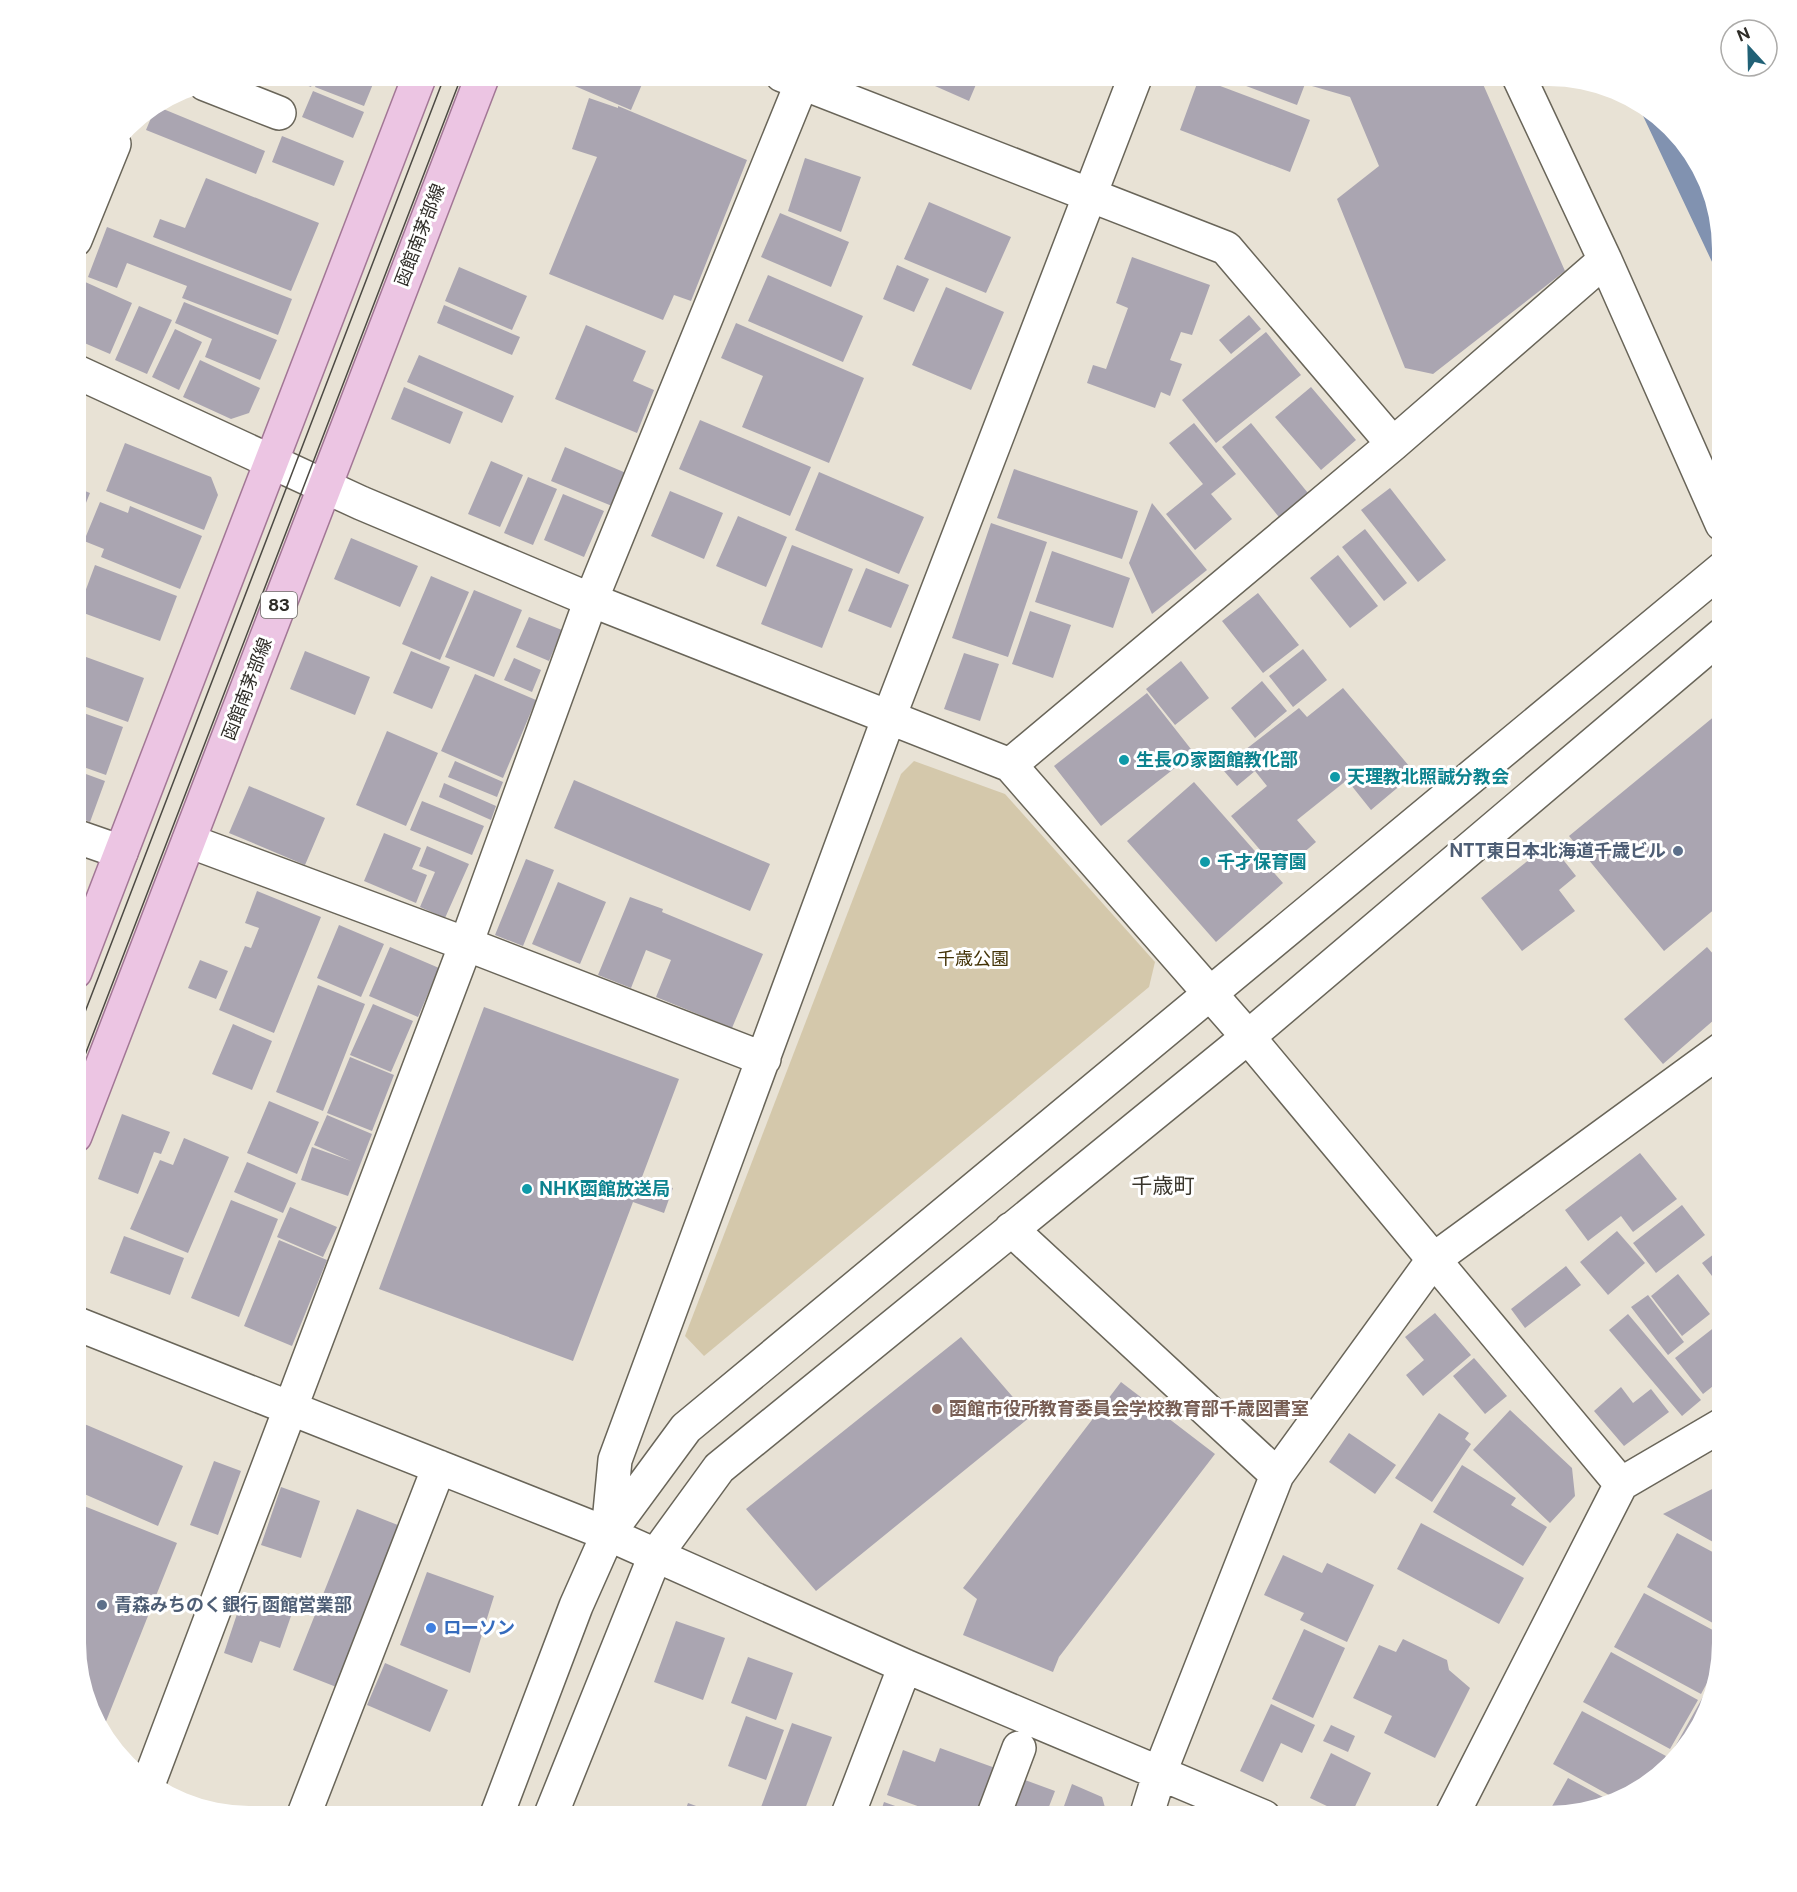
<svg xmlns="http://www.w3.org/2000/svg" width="1797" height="1892" viewBox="0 0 1797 1892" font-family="'Public Sans','Noto Sans JP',sans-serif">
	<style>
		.green { fill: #d4c8ab }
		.water { fill: #8192b0 }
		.building { fill: #aaa5b1 }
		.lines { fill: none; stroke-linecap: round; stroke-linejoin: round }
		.minor-casing { stroke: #696559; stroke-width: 36 }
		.major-casing { stroke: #a27795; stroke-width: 36 }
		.minor { stroke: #fff; stroke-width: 33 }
		.major { stroke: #ecc5e3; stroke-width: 33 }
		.tram { stroke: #4d4a44; stroke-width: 1.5 }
		.culture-dot { fill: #0f9aa8; stroke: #fff; stroke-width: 2 }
		.service-dot { fill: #5c6f8a; stroke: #fff; stroke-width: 2 }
		.education-dot { fill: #8d6e63; stroke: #fff; stroke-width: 2 }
		.shop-dot { fill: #3f7fe0; stroke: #fff; stroke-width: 2 }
		.labels { text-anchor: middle; stroke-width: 6; stroke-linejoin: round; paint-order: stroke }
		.shield { fill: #fff; stroke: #6d6c68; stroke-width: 1.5 }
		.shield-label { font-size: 16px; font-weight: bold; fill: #2f2d28 }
		.street-label { font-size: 18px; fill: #2f2d28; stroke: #fff }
		.culture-label { font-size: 18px; font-weight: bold; fill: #0d838f; stroke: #fff; text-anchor: start }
		.service-label { font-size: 18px; font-weight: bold; fill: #4e5e75; stroke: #fff; text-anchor: end }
		.park-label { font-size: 18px; fill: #433306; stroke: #fff }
		.education-label { font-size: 18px; font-weight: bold; fill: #785e54; stroke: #fff; text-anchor: start }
		.shop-label { font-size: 18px; font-weight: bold; fill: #366cbe; stroke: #fff; text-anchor: start }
		.quarter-label { font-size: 21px; fill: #39352b; stroke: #fff }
	</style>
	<rect width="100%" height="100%" fill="#e8e2d5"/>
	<path class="green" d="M914 761 1005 794 1155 962 1149 987 704 1356 685 1336 901 774Z"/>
	<path class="water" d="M1636 101C1650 111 1669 122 1680 135 1715 180 1722 228 1722 283Z"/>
	<path class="building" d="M281 75H316L311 87Z
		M320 75H351L373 84 364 106 315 87Z
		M549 75H646L631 110Z
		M910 75H980L969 101Z
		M1217 75H1479L1565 271 1433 374 1405 368 1337 199 1379 166 1350 97 1305 84 1297 105Z
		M1199 78 1310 120 1290 172 1180 130Z
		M313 91 364 112 353 138 302 117Z
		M589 98 618 108V106L747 160 691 301 674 295 663 320 549 274 597 157 572 149Z
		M156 106 265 151 256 174 146 130Z
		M282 136 344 161 334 186 272 162Z
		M805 158 861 177 841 232 788 211Z
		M206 178 319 223 291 291 153 237 160 219 185 228Z
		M929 202 1011 237 986 293 904 259Z
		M780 213 849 242 831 287 761 257Z
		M107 227 292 299 278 335 182 298 187 286 127 263 117 288 88 277Z
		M1132 257 1210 285 1192 335 1181 332 1170 360 1182 364 1170 396 1161 392 1155 408 1087 383 1093 365 1106 369 1128 308 1116 303Z
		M897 265 929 279 914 312 883 299Z
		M459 267 527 296 512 330 445 301Z
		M768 275 863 316 843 362 748 321Z
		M83 281 132 303 110 354 75 339V297Z
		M946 287 1004 312 971 390 912 365Z
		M184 302 277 340 260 380 205 357 212 339 175 323Z
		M444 305 520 337 512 355 437 323Z
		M139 306 172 320 147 374 115 360Z
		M1249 315 1261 329 1231 354 1219 340Z
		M736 323 864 378 829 463 742 427 763 376 721 358Z
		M586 325 646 351 633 381 654 390 637 433 555 399Z
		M175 329 202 342 179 390 152 377Z
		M1266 332 1301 375 1216 443 1182 400Z
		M419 355 514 396 502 423 407 382Z
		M200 360 260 388 249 413 231 419 183 397Z
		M404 387 463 412 450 444 391 419Z
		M1311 387 1356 440 1321 470 1275 417Z
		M700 420 811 467 790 516 679 469Z
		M1194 423 1236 474 1211 494 1232 519 1195 550 1166 514 1203 484 1169 443Z
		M1251 423 1312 498 1283 522 1222 447Z
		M125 443 211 477 218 495 204 530 106 491Z
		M565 447 626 473 612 506 551 481Z
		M491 461 523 475 500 527 468 514Z
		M1014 469 1138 511 1122 559 997 518Z
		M819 472 924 517 899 574 795 530Z
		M528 477 557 489 533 545 504 533Z
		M75 487 90 493 75 530Z
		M1390 488 1446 560 1418 582 1361 510Z
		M670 491 723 513 704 559 651 536Z
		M563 494 604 511 584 557 544 540Z
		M100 502 128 513 130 506 202 536 180 589 101 557 104 549 84 541Z
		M1152 503 1207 570 1152 614 1129 563Z
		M738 516 787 537 766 587 716 566Z
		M991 523 1047 542 1008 657 952 638Z
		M1365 529 1407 583 1384 601 1342 547Z
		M351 538 418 566 400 607 334 579Z
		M792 545 853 569 822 648 761 624Z
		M1052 551 1130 578 1113 628 1035 602Z
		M1338 555 1378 606 1350 628 1310 578Z
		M75 557 86 562 75 590Z
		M95 565 177 596 160 641 78 611Z
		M866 568 909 585 891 628 848 611Z
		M431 576 469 592 440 660 402 644Z
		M474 590 522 610 494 677 445 657Z
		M1258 593 1299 645 1263 673 1222 621Z
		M1030 611 1071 625 1053 678 1012 664Z
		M529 617 562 630 549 661 516 647Z
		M1303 649 1327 680 1293 707 1269 676Z
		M305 651 370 677 355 715 290 689Z
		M411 651 450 667 432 709 393 693Z
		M75 653 144 678 128 722 75 703Z
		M964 653 999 664 980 721 944 709Z
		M514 658 541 670 532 692 504 680Z
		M1181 661 1209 698 1175 725 1146 689Z
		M475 674 536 700 503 778 441 751Z
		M1262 681 1287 711 1255 738 1231 708Z
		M1343 688 1415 773 1371 810 1347 780 1297 820 1316 842 1280 873 1231 816 1267 786 1255 771 1237 786 1224 771 1243 755 1241 753 1299 708 1307 717Z
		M1147 693 1194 753 1101 826 1054 766Z
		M75 710 123 727 106 775 75 764Z
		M1716 715 1722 721V903L1664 951 1569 836Z
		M387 731 438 753 406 826 356 805Z
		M455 761 503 782 497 797 448 777Z
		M75 770 105 781 90 822 75 816Z
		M574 780 770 864 750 911 554 828Z
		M1194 782 1283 883 1216 942 1127 841Z
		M444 783 496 806 491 820 439 797Z
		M249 786 325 818 305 865 229 833Z
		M422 801 484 826 472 855 410 830Z
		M384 833 421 848 412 869 427 875 416 903 364 881Z
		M1550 843 1576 876 1559 890 1575 911 1522 951 1481 898Z
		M427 846 469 864 445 918 420 907 435 872 419 866Z
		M526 859 554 870 523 946 495 935Z
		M558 882 606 902 580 964 532 944Z
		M257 891 321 917 274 1033 219 1010 245 946 251 948 259 928 245 923Z
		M630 897 663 909 662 912 763 954 732 1028 656 997 671 960 646 950 631 988 598 975Z
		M339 925 384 944 361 997 317 978Z
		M390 947 439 968 418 1017 369 996Z
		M1707 947 1722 964V1013L1663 1064 1624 1019Z
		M200 960 228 971 216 999 188 988Z
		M318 985 365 1004 323 1111 276 1092Z
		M373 1004 413 1021 391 1072 350 1055Z
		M484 1007 679 1079 642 1177 673 1188 664 1213 633 1202 573 1361 379 1289Z
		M233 1024 272 1041 252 1090 212 1074Z
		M350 1057 394 1075 372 1131 327 1113Z
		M269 1101 319 1122 297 1174 247 1153Z
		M122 1114 170 1132 161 1154 154 1152 138 1194 98 1179Z
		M327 1115 372 1134 348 1196 301 1180 312 1147 351 1161 314 1145Z
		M184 1138 229 1157 188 1253 130 1229 160 1160 173 1165Z
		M1640 1153 1677 1199 1633 1232 1621 1216 1588 1241 1565 1210Z
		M247 1162 296 1183 283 1213 234 1192Z
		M231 1200 278 1219 239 1317 191 1298Z
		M1682 1205 1705 1235 1656 1273 1633 1243Z
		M290 1207 337 1227 323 1257 277 1237Z
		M1617 1231 1645 1263 1608 1295 1580 1262Z
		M124 1236 184 1258 170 1295 110 1273Z
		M279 1240 327 1260 292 1346 244 1326Z
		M1722 1248V1289L1702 1263Z
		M1566 1266 1581 1285 1525 1328 1511 1309Z
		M1678 1274 1710 1314 1682 1336 1651 1296Z
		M1648 1295 1684 1342 1668 1355 1631 1307Z
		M1435 1313 1471 1355 1423 1396 1406 1375 1424 1360 1405 1337Z
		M1628 1314 1701 1400 1682 1416 1609 1330Z
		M1716 1326 1722 1334V1379L1703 1394 1675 1358Z
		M961 1337 1030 1417 816 1591 746 1509Z
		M1474 1358 1507 1396 1485 1414 1453 1376Z
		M1121 1382 1215 1454 1059 1657 1053 1672 963 1635 977 1599 963 1588Z
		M1621 1387 1633 1403 1651 1389 1669 1412 1624 1446 1594 1411Z
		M1510 1410 1572 1468 1575 1496 1550 1523 1473 1450Z
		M1439 1413 1469 1433 1465 1439 1471 1444 1432 1502 1395 1478Z
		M75 1420 183 1466 158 1526 75 1490Z
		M1349 1433 1396 1465 1375 1494 1329 1462Z
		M214 1461 241 1471 218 1535 190 1525Z
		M1462 1465 1516 1498 1511 1505 1547 1527 1523 1566 1433 1512Z
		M1722 1484V1547L1663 1514Z
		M281 1487 320 1501 301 1558 261 1545Z
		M84 1506 177 1543 103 1729 88 1710 75 1644V1528Z
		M357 1509 408 1529 344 1690 293 1670Z
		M1421 1523 1524 1578 1499 1624 1397 1569Z
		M1677 1533 1722 1557V1628L1647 1587Z
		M1283 1555 1322 1573 1327 1563 1374 1585 1347 1642 1300 1620 1304 1613 1264 1595Z
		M427 1572 494 1596 470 1673 400 1645Z
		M1644 1593 1722 1635 1718 1663 1701 1694 1614 1647Z
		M242 1599 291 1616 280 1648 260 1641 252 1663 224 1653Z
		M676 1621 725 1638 703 1700 654 1682Z
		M1304 1629 1345 1648 1313 1718 1272 1699Z
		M1403 1639 1447 1660 1449 1670 1470 1688 1435 1758 1384 1733 1392 1716 1353 1698 1379 1645 1396 1652Z
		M1611 1652 1698 1700 1670 1749 1583 1702Z
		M748 1657 793 1673 776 1720 731 1703Z
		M385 1663 448 1690 430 1732 367 1705Z
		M1714 1677 1704 1720 1658 1777Z
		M1271 1704 1315 1725 1302 1753 1281 1743 1263 1782 1240 1771Z
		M1582 1711 1666 1756 1653 1780 1618 1800 1553 1764Z
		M746 1716 784 1730 766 1780 728 1766Z
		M792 1723 832 1737 802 1817H779L760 1810Z
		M1331 1725 1355 1736 1348 1752 1323 1741Z
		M940 1748 998 1769 980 1817H948L887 1795 903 1750 935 1762Z
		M1331 1753 1371 1773 1350 1817 1310 1798Z
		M1568 1778 1614 1803 1605 1808 1546 1817Z
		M1025 1780 1055 1791 1045 1817H1011Z
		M1072 1784 1102 1797 1106 1811 1105 1817H1060Z
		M884 1802 926 1817H879Z
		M688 1803 726 1817H683Z"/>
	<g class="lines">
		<g class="minor-casing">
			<path id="minor" d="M782 75 1226 248 1393 444
				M1518 75 1605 260 1722 524
				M205 84 279 113
				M75 240 114 144
				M75 371 361 503 591 600 1010 765 1248 1037 1621 1484 1722 1425
				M1010 765 1393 444 1605 260
				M75 836 121 852
				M189 841 466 944 764 1059
				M1011 1229 1277 1475
				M75 1323 608 1534 905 1666 1264 1817
				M608 1533 615 1460 889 717 1136 75
				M149 1782 466 944 591 600 805 75
				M303 1817 439 1467
				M496 1817 576 1606 608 1534 686 1428 1722 569
				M550 1817 655 1556 719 1468 1248 1037 1722 635
				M847 1817 905 1666
				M993 1817 1019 1748
				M1146 1817 1160 1772 1277 1475 1433 1260 1722 1049
				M1451 1817 1621 1484"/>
		</g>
		<g class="major-casing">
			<path id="major" d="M75 972 420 75
				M75 1136 483 75"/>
		</g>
		<use href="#minor" class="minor"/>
		<use href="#major" class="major"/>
		<path class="tram" d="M75 1038 445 75
			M75 1081 462 75"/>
	</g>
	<g class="culture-dot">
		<circle cx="1124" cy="760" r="6"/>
		<circle cx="1335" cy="777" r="6"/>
		<circle cx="1205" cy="862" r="6"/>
		<circle cx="527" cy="1189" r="6"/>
	</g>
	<g class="service-dot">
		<circle cx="1678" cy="851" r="6"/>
		<circle cx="102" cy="1605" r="6"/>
	</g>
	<circle class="education-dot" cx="937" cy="1409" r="6"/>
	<circle class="shop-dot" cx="431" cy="1628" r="6"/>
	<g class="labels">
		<rect class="shield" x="261" y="592" width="36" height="26" rx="4.5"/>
		<g class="shield-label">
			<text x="279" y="611">83</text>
		</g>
		<g class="street-label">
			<text transform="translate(420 235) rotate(-69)" y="6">函館南茅部線</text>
			<text transform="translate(247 689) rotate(-69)" y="6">函館南茅部線</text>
		</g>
		<g class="culture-label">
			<text x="1136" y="766">生長の家函館教化部</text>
			<text x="1347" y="783">天理教北照誠分教会</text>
			<text x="1217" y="868">千才保育園</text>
			<text x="539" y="1195">NHK函館放送局</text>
		</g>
		<g class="service-label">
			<text x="1666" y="857">NTT東日本北海道千歳ビル</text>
			<text x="114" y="1611" text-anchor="start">青森みちのく銀行 函館営業部</text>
		</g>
		<g class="park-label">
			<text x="973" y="965">千歳公園</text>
		</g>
		<g class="education-label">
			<text x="949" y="1415">函館市役所教育委員会学校教育部千歳図書室</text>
		</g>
		<g class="shop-label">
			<text x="443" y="1634">ローソン</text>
		</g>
		<g class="quarter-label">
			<text x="1163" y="1193">千歳町</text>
		</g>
	</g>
	<path d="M0 0H1797V1892H0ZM249 86H1549A163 163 0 0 1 1712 249V1643A163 163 0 0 1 1549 1806H249A163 163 0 0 1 86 1643V249A163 163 0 0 1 249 86Z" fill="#fff" fill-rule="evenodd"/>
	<g transform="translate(1749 48) rotate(338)"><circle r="28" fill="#ffffff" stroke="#acaba9" stroke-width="1.5"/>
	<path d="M0-4.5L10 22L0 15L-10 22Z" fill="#216176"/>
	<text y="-9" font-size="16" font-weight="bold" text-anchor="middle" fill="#2f2d28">N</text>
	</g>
</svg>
